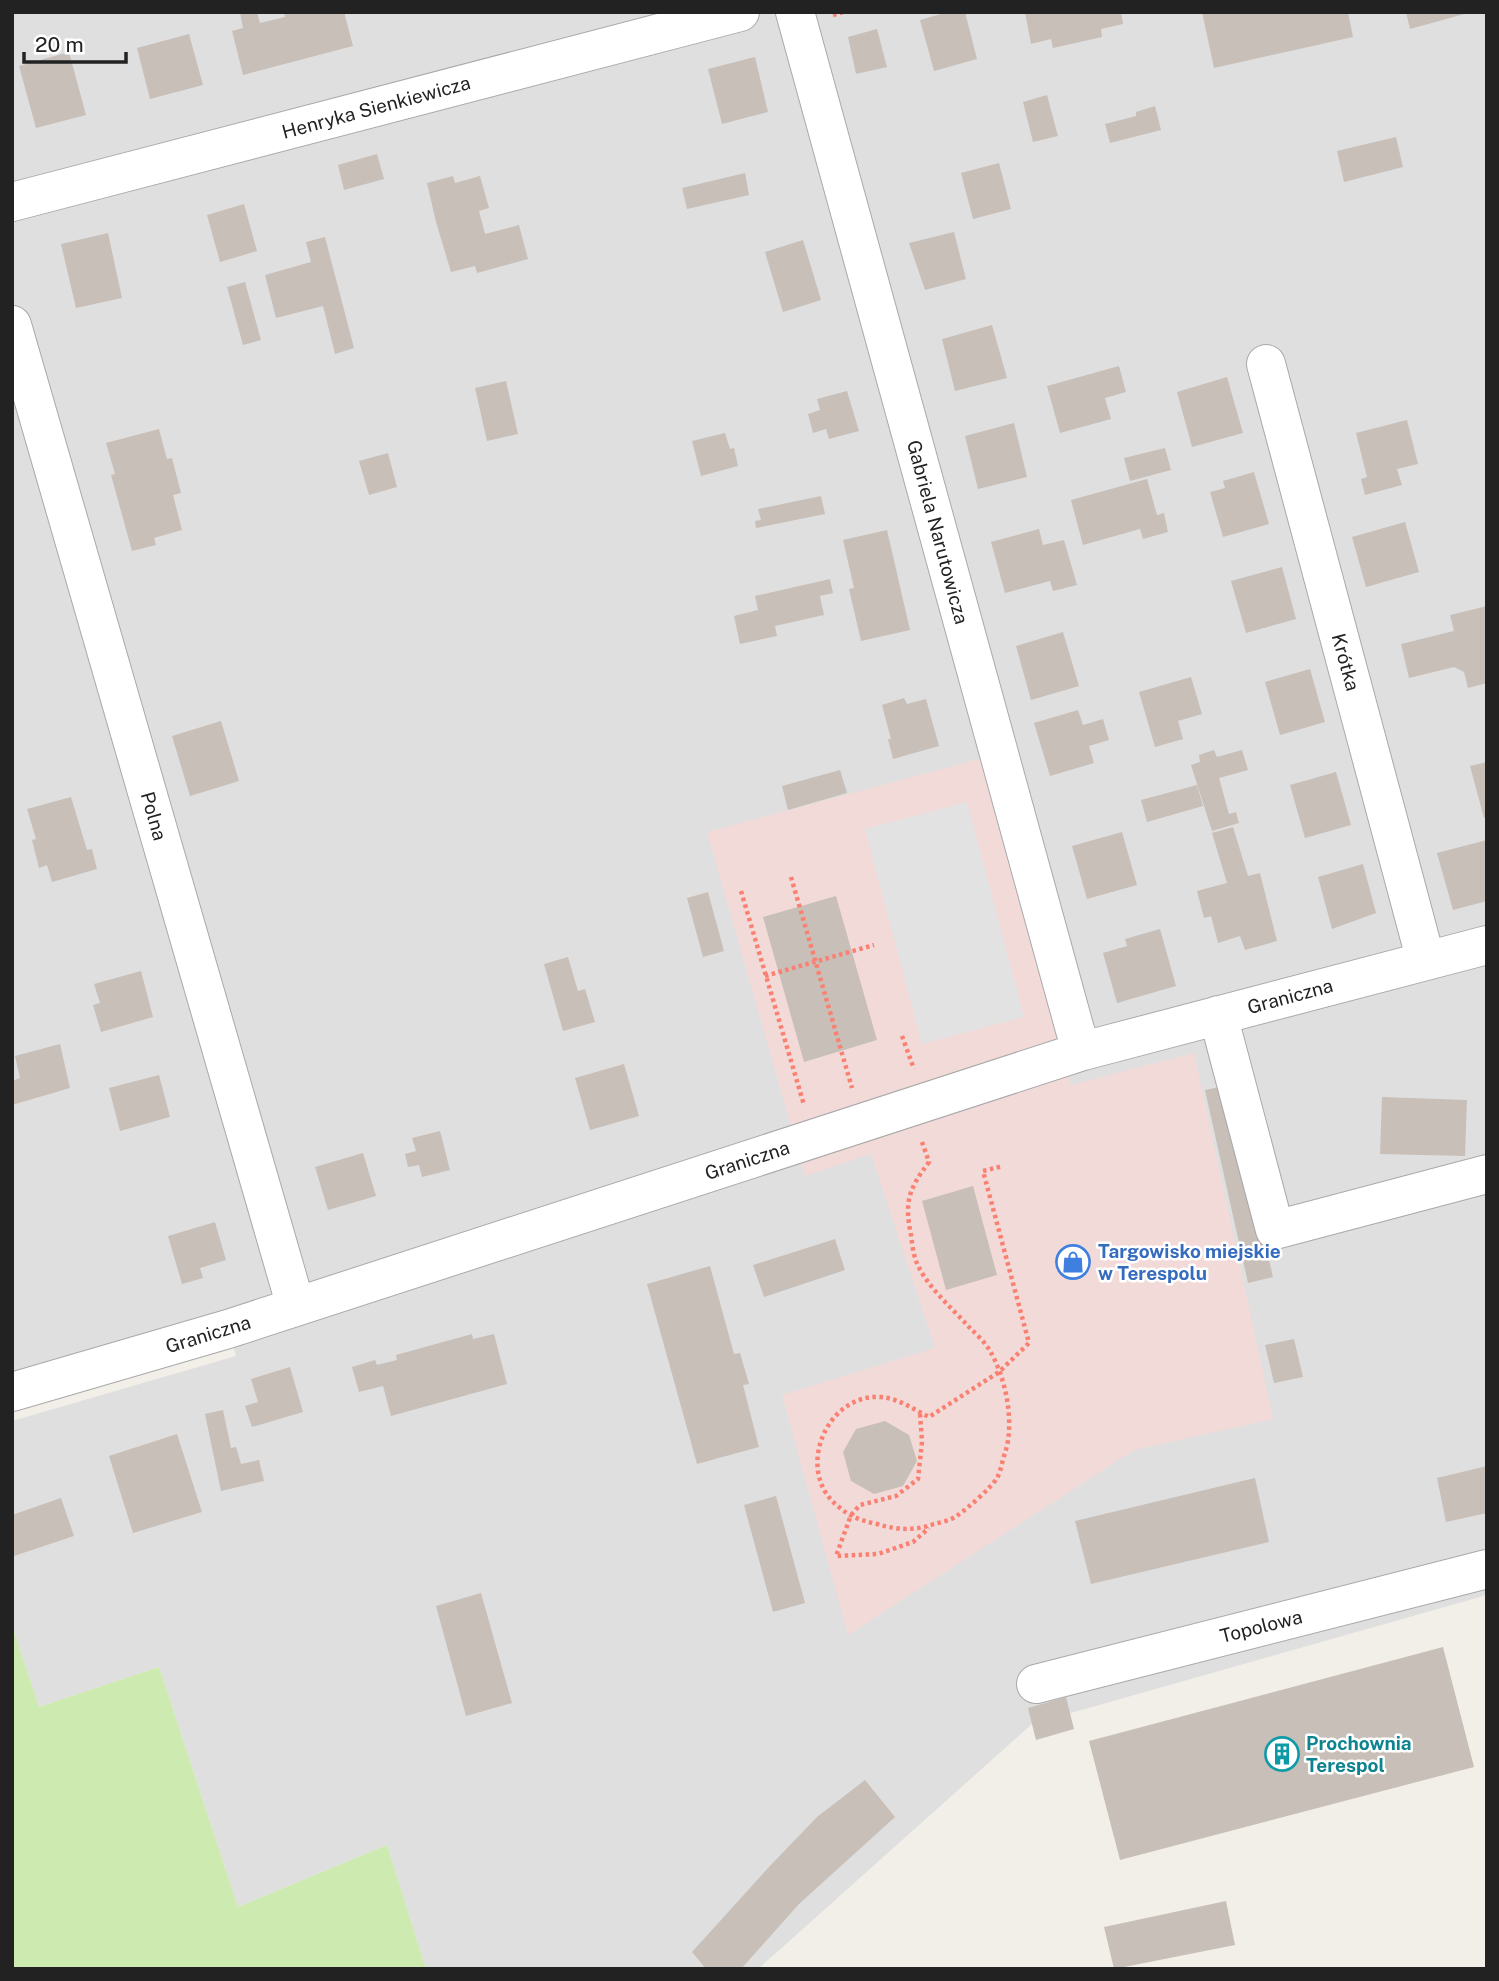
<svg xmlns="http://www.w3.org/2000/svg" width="1499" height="1981" viewBox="0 0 1499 1981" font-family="'Public Sans',sans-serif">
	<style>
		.residential { fill: #e0dfdf }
		.commercial { fill: #f2dad9 }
		.grass { fill: #cdebb0 }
		.parking { fill: #e2e2e2 }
		.building { fill: #c7bfb8 }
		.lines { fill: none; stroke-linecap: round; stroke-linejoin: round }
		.minor-casing { stroke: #a9a9a9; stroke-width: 40 }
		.path { stroke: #fa8072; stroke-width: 4.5; stroke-dasharray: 3.5 3.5; stroke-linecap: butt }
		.minor { stroke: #fff; stroke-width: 38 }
		.labels { text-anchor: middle; stroke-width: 5; stroke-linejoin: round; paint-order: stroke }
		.street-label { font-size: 19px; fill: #222; stroke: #fff }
		.shop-label { font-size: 19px; font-weight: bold; fill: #366cbe; stroke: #fff; text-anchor: start }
		.culture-label { font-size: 19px; font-weight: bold; fill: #0d838f; stroke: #fff; text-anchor: start }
	</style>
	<rect width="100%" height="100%" fill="#f2efe9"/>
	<path class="residential" d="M12 12H1487V1595L1032 1724 758 1969H426L387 1845 238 1907 159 1667 39 1707 12 1625V1421L236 1356 228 1329 12 1392Z"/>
	<path class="commercial" d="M987 757 1071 1085 1194 1053 1273 1419 1134 1450 848 1635 782 1395 935 1348 871 1154 805 1176 707 832Z"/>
	<path class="grass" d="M12 1625 39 1707 159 1667 238 1907 387 1845 426 1969H12Z"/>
	<path class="parking" d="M967 802 1024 1017 922 1044 865 829Z"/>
	<path class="building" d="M244 12H257L260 23 285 17 284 12H344L353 46 243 75 232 31 243 28 240 13Z
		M948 12H965L977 59 934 71 920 20Z
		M1025 12H1121L1123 24 1101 29 1102 37 1053 48 1051 39 1031 44Z
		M1202 12H1348L1353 37 1214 68Z
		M1406 12H1468V13L1410 29Z
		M877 29 887 67 856 74 848 37Z
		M189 34 203 85 150 99 137 48Z
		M69 52 86 115 36 128 19 66Z
		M755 57 768 112 722 124 708 69Z
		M1047 95 1058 136 1033 142 1023 102Z
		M1155 106 1161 130 1110 143 1105 124 1136 116V112Z
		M1396 137 1403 167 1344 182 1337 151Z
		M377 154 384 179 344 190 338 165Z
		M999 163 1011 209 973 219 961 173Z
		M745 173 749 195 687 209 682 188Z
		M453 176 455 183 480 176 489 208 479 211 485 234 519 225 528 259 477 273 475 266 451 272 436 222 427 183Z
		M244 204 257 251 220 262 207 215Z
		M954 232 966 279 925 290 909 243Z
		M108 233 122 298 76 308 61 244Z
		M325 237 354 348 335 354 323 306 276 318 265 275 311 262 306 242Z
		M803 240 821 300 783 312 765 252Z
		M245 282 261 340 243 345 227 287Z
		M992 325 1007 378 955 391 942 339Z
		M1119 366 1126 392 1105 398 1111 419 1060 433 1047 386Z
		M1227 377 1243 433 1192 447 1177 392Z
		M506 381 518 434 487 441 475 388Z
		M847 391 859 431 829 439 826 429 813 433 808 414 820 410 817 399Z
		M1407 420 1418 464 1397 469 1402 485 1365 495 1361 479 1367 477 1356 433Z
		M1014 423 1027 477 978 489 965 436Z
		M159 429 167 459 172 458 181 493 173 495 182 530 154 538 156 545 132 551 111 475 115 474 106 443Z
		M725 433 730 449 734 448 738 466 701 476 692 441Z
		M1165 448 1171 470 1130 481 1124 458Z
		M388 453 397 487 369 495 359 461Z
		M1254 472 1269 524 1223 537 1210 492 1225 488 1223 481Z
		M1147 479 1157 515 1164 513 1168 532 1143 539 1140 529 1083 545 1071 500Z
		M821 496 825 514 756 528 755 521 761 520 758 509Z
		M1405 522 1419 572 1366 587 1352 537Z
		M1039 529 1043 545 1064 540 1077 585 1053 591 1050 581 1005 593 991 542Z
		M887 530 910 630 861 641 849 589 854 588 843 540Z
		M1282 567 1296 619 1246 633 1231 581Z
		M830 579 833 593 820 596 824 615 775 626 777 636 740 644 734 616 758 610 755 596Z
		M1487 606V683L1468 688 1464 672 1454 667 1409 678 1401 644 1454 631 1450 615Z
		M1063 632 1079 686 1031 700 1016 646Z
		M1310 669 1325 722 1280 735 1265 682Z
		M1191 677 1202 714 1178 721 1183 739 1155 747 1139 692Z
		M904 698 907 704 926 699 939 746 893 759 888 739H891L882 705Z
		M1078 710 1083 725 1103 719 1109 740 1089 746 1094 763 1050 776 1034 723Z
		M221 721 239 781 190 796 172 736Z
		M1214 750 1217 757 1242 750 1248 770 1219 778 1229 814 1236 812 1239 823 1212 831 1191 765 1200 762 1199 755Z
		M1487 762V818H1484L1470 766Z
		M840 770 847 793 788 810 782 786Z
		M1336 772 1351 825 1305 838 1290 785Z
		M1197 785 1203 806 1147 822 1141 800Z
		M71 797 87 850 92 849 97 869 52 882 47 865 39 868 32 840 36 839 27 809Z
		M1233 827 1248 876 1260 873 1277 941 1245 950 1240 936 1218 943 1211 916 1204 918 1197 891 1227 883 1212 833Z
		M1122 832 1137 885 1087 899 1072 846Z
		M1487 840V901L1453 910 1437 853Z
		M1363 864 1376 913 1332 929 1318 877Z
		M708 892 724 951 703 957 687 898Z
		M836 896 877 1040 804 1062 763 917Z
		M1160 929 1176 986 1117 1003 1103 953 1127 946 1125 939Z
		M568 957 578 991 585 989 595 1022 563 1031 544 964Z
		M141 971 153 1017 101 1032 93 1005 100 1003 94 984Z
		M60 1044 70 1088 12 1105V1081L20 1078 15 1056Z
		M624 1064 639 1116 590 1130 575 1078Z
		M159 1075 170 1117 120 1131 109 1088Z
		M1229 1085 1273 1277 1248 1283 1205 1090Z
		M1382 1097 1467 1100 1465 1156 1380 1154Z
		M440 1131 450 1170 422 1177 419 1165 408 1167 405 1154 416 1151 412 1138Z
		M363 1153 376 1196 328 1210 315 1167Z
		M973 1186 997 1275 946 1290 922 1201Z
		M215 1222 226 1260 200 1268 203 1278 182 1284 168 1236Z
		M835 1239 845 1270 764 1297 753 1265Z
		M710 1266 734 1354 740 1353 749 1384 743 1385 759 1447 697 1464 647 1284Z
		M472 1334 473 1339 494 1334 507 1384 391 1416 383 1386 359 1392 352 1367 375 1360 377 1365 397 1360 396 1355Z
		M1294 1339 1303 1377 1274 1383 1265 1345Z
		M290 1367 303 1412 252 1427 245 1406 258 1402 251 1379Z
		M223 1410 231 1448 236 1447 241 1464 259 1460 264 1481 221 1491 205 1414Z
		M885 1421 909 1435 917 1461 903 1486 874 1494 851 1481 843 1452 856 1429Z
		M177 1434 202 1512 133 1533 109 1456Z
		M1487 1466V1513L1446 1522 1437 1478Z
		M1255 1478 1269 1542 1091 1584 1075 1521Z
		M776 1496 805 1603 773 1612 744 1505Z
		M61 1498 74 1536 14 1556 12 1515Z
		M481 1593 512 1703 466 1716 436 1606Z
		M1443 1647 1474 1767 1120 1860 1089 1741Z
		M1066 1697 1074 1729 1036 1740 1028 1708Z
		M865 1780 895 1817 799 1904 741 1969H706L692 1952 768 1868 817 1817Z
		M1226 1901 1235 1945 1114 1969 1104 1927Z"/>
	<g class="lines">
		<g class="minor-casing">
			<path id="minor" d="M795 12 1075 1030 1083 1051
				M12 202 740 12
				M12 325 296 1307
				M1266 364 1426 961
				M1218 1015 1275 1230 1487 1174
				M12 1392 228 1329 1083 1051 1487 945
				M1036 1684 1487 1569"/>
		</g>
		<path class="path" d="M833 15 843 12
			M791 877 852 1088
			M741 891 804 1105
			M765 976 874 945
			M902 1036 914 1069
			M922 1142 929 1162C909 1189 904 1201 911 1235 912 1243 913 1253 916 1261 926 1286 951 1307 969 1327 976 1334 985 1342 990 1351 1006 1378 1015 1423 1005 1453 1002 1461 1001 1471 997 1478 991 1488 968 1508 958 1515 952 1520 942 1522 934 1524 914 1531 897 1530 877 1524 863 1521 850 1517 839 1507 794 1473 825 1394 880 1397 898 1398 913 1409 929 1417L999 1372 1029 1343 983 1171 1003 1166
			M920 1414 922 1442 918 1479 896 1496 860 1505 851 1515 836 1556 878 1554 913 1542 929 1528"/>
		<use href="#minor" class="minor"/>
	</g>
	<defs>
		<g id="shop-ring" transform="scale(1.75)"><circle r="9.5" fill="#fff" stroke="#3f7fe0" stroke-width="1.5"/><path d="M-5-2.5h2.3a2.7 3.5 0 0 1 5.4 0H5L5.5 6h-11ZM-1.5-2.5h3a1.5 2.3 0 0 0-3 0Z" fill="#3f7fe0"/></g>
		<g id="building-ring" transform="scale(1.75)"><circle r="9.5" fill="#fff" stroke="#0f9aa8" stroke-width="1.5"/><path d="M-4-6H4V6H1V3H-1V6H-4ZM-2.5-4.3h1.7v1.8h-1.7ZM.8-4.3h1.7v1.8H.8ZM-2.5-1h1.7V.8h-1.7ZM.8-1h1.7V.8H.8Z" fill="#0f9aa8"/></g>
	</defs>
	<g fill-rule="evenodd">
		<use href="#shop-ring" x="1073" y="1262"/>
		<use href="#building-ring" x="1282" y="1754"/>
	</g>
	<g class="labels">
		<g class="street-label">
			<text transform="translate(376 107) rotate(-15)" y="7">Henryka Sienkiewicza</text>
			<text transform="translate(938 532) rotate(75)" y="7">Gabriela Narutowicza</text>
			<text transform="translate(1346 662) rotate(75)" y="7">Krótka</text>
			<text transform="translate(154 816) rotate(74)" y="7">Polna</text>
			<text transform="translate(1290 996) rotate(-15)" y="7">Graniczna</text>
			<text transform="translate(747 1160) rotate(-18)" y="7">Graniczna</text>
			<text transform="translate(208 1334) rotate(-17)" y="7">Graniczna</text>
			<text transform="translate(1261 1626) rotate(-14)" y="7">Topolowa</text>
		</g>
		<g class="shop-label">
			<text x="1098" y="1258">Targowisko miejskie<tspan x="1098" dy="22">w Terespolu</tspan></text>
		</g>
		<g class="culture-label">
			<text x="1306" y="1750">Prochownia<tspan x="1306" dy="22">Terespol</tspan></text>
		</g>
	</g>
	<rect width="1499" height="1981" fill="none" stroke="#222222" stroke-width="28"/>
	<path d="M24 52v10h102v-10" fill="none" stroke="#222222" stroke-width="3.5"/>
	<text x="35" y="52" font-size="21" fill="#222222" stroke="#ffffff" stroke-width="5" paint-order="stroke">20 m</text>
</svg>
